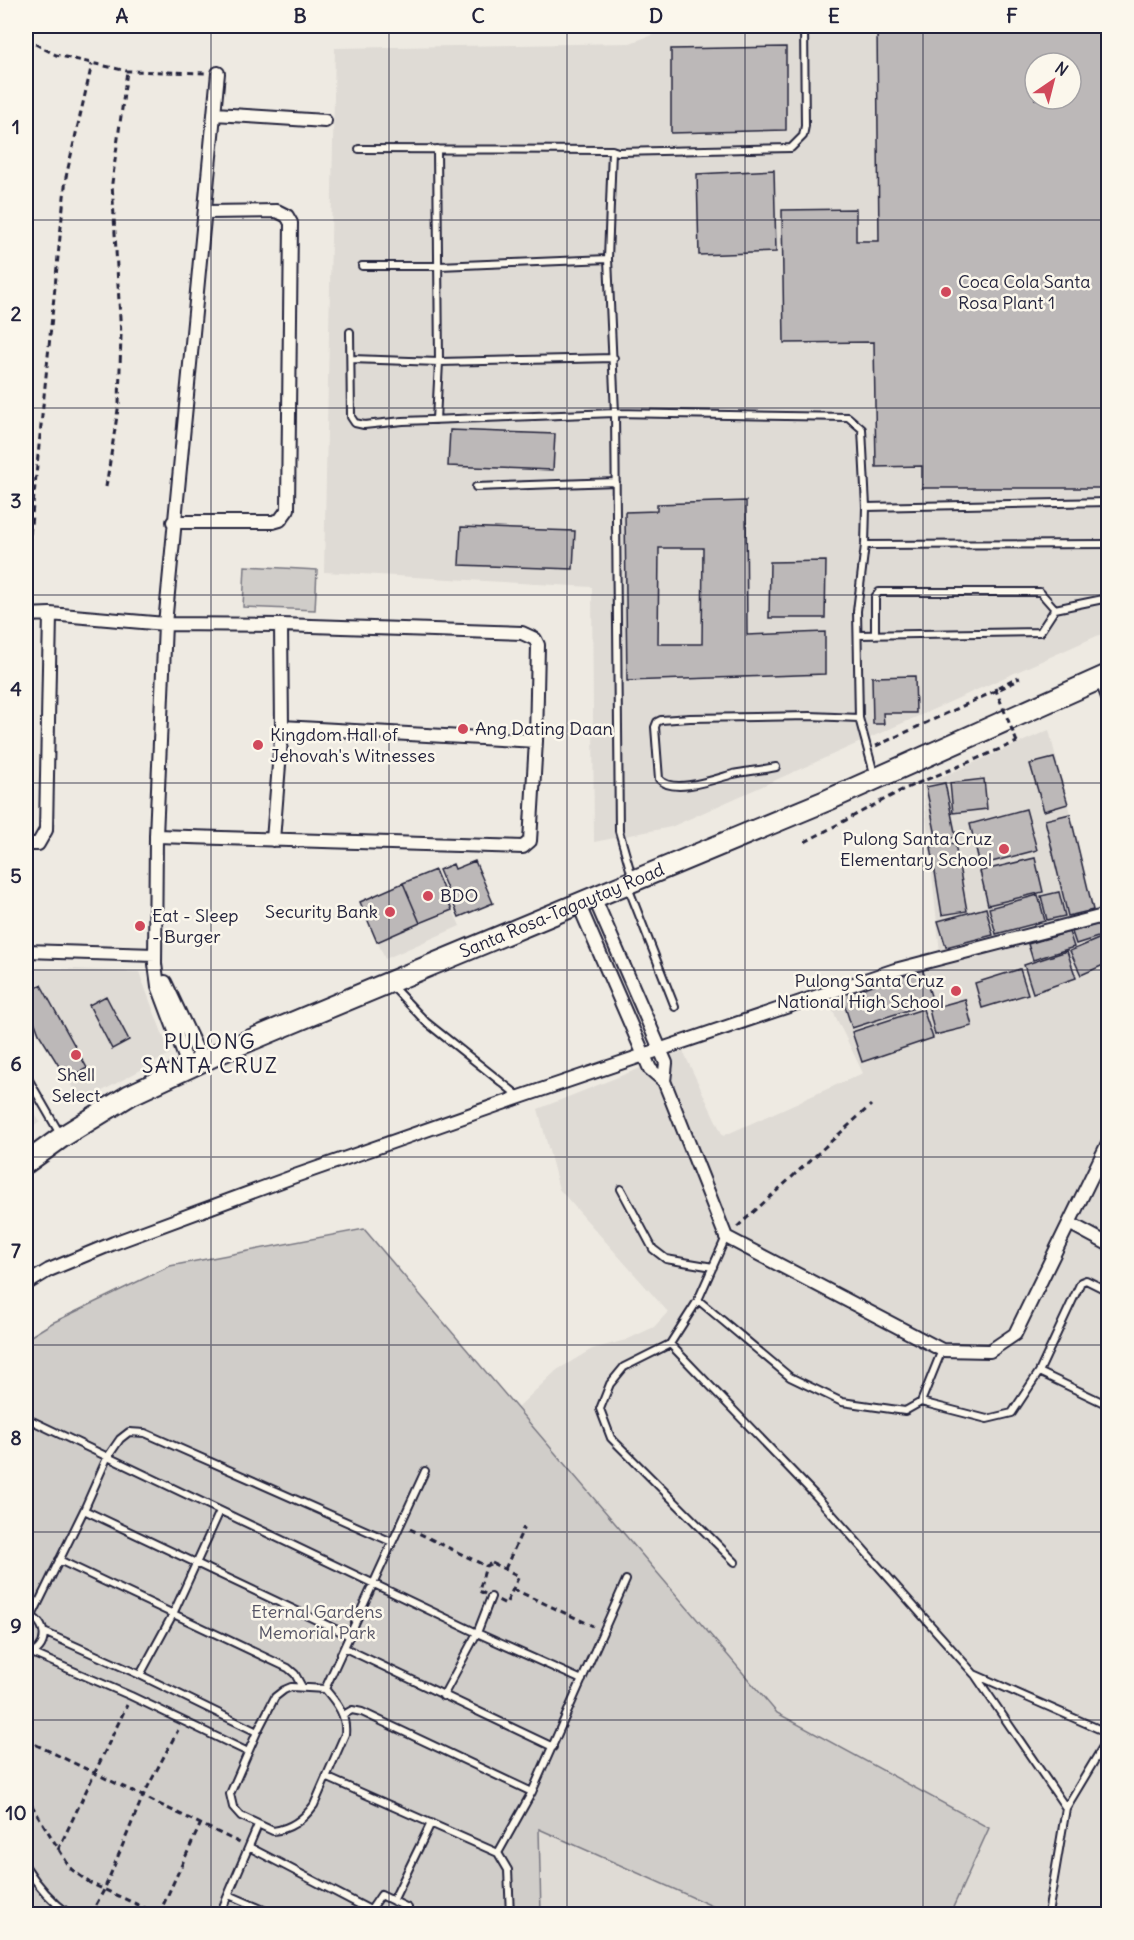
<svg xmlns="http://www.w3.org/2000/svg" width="1134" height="1940" viewBox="0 0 1134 1940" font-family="Delius,sans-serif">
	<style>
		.built { fill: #dfdbd5; fill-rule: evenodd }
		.green { fill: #d0cdc9; stroke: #797882; stroke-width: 1.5 }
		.building { fill: #bcb8b8; stroke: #22223b; stroke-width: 1.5; fill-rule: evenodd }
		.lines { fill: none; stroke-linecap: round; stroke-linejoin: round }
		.lane-casing { stroke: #22223b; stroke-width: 10 }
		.street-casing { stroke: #22223b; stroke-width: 16 }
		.primary-casing { stroke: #22223b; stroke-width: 24 }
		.path { stroke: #22223b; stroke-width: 3; stroke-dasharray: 6 4.5; stroke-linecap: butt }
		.lane { stroke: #fbf7ec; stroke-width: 6 }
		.street { stroke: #fbf7ec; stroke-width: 12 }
		.primary { stroke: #fbf7ec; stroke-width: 20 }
		.path-bridge { stroke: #22223b; stroke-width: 3; stroke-dasharray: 6 4.5; stroke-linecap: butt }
		.grid { fill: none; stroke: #22223b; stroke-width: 1.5; stroke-opacity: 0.55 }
		.poi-dot { fill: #d1495b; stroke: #fbf7ec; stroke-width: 2 }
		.labels { text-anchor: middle; stroke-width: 5; stroke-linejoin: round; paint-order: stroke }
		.poi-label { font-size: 18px; fill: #22223b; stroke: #fbf7ec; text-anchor: start }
		.street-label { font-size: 18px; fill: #22223b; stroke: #fbf7ec }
		.park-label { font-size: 18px; fill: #565566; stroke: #fbf7ec }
		.quarter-label { font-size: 21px; letter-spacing: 1.5px; fill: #22223b; stroke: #fbf7ec }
		.neatline { fill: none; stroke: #22223b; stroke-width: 2 }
		.grid-label { font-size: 20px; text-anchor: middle; font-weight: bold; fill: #22223b }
	</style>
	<rect width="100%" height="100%" fill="#eeeae2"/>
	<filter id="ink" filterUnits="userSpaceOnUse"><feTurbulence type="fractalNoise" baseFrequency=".0167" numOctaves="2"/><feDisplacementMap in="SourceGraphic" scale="12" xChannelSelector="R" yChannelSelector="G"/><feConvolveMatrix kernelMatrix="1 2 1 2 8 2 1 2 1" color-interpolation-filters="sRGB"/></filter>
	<g filter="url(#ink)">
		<path class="built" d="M677 26H1108V631L671 827 594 842 592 587 324 572 335 48 630 43ZM1035 63H1071V99H1035Z
			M1049 730 1095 912 940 953 923 785Z
			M435 870 460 926 385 959 360 902Z
			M1108 920V1914H950L988 1828 777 1713 517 1408 557 1370 592 1349 626 1340 654 1327 668 1312 559 1189 538 1109 683 1051 723 1136 863 1073 826 997 953 960Z
			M26 967 139 972 170 1054 82 1102 35 1030 26 1003Z
			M26 1100 40 1122 26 1132Z
			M539 1829 730 1914H541Z"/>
		<path class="green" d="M245 566 317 570 315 610 243 607Z
			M364 1229 777 1713 989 1828 950 1914H730L539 1829 541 1914H33L26 1906V1339L52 1323 170 1266Z"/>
		<path class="building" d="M877 26H1108V488H922V466L876 467 874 342 784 343 782 210 856 209V241H879ZM1035 63H1071V99H1035Z
			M786 47V130L671 133V49Z
			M774 170 776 252 699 255 697 174Z
			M450 430 555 434 553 470 448 466Z
			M746 501 747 635 825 632V674L627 681 625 512 657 511V504ZM659 548H703L702 644H658Z
			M461 527 575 531 573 569 459 565Z
			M826 561 825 618H769L770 562Z
			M915 676 916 713H883L884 724H873L872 677Z
			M1054 758 1068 804 1044 811 1030 764Z
			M984 779 987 809 953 813 950 783Z
			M945 783 956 837 937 841 926 787Z
			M1026 809 1037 850 980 865 970 824Z
			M1070 814 1093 910 1068 916 1045 820Z
			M955 843 967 911 942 915 931 847Z
			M1035 858 1043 892 988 905 980 871Z
			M475 861 493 903 459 917 439 870 453 864 455 869Z
			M435 870 452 910 420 923 403 883Z
			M403 883 420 923 377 942 360 902Z
			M1059 892 1065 916 1047 920 1041 896Z
			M1038 895 1045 921 996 934 989 908Z
			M986 908 993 935 946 947 938 921Z
			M1098 924 1101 936 1076 944 1072 932Z
			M1069 932 1074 947 1033 960 1028 944Z
			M1108 935V963L1081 975 1070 951Z
			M1067 951 1076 978 1033 993 1024 965Z
			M922 968 933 1002 852 1028 841 994Z
			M1020 969 1028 994 982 1008 975 983Z
			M41 985 87 1068 67 1079 39 1034 26 999V994Z
			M106 996 129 1040 112 1049 89 1005Z
			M965 999 972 1026 935 1035 929 1009Z
			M923 1009 933 1038 862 1062 852 1032Z"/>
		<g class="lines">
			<g class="lane-casing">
				<path id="lane" d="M359 149 612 150 618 152 791 148 803 136 805 126 804 26
					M612 150 608 259 615 413 619 831 633 880
					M362 266H439L608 259
					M350 332 351 417 355 423 364 425 403 421 615 413 848 417 862 429 866 507 865 545 857 611 859 718 875 777
					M351 359 439 362 614 358
					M436 420 439 362 437 149
					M476 487 616 482
					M866 507 1108 502
					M865 545 1108 544
					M858 635 1040 632 1055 609 1108 598
					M875 635V597L879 592H1040L1055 609
					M776 767C762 770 747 771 733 774 715 779 673 795 659 779L655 727 657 722 661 720 690 718 810 716 859 718
					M628 887 675 1007
					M392 986 426 1022 520 1097
					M26 1075 60 1134
					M621 1189 653 1249 666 1259 713 1267
					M726 1237 698 1300 790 1377 842 1402 905 1411 921 1402 942 1350
					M698 1300 670 1344 816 1496 974 1674 1108 1733
					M670 1344 624 1367 610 1384 600 1409 611 1438 735 1562
					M1039 1372 1081 1282 1086 1280 1108 1291
					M921 1402 987 1419 1012 1413 1039 1372 1108 1405
					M26 1418 477 1633 582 1680
					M84 1510 350 1636
					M59 1560 288 1668 295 1674 302 1687
					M26 1614C49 1621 50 1650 26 1656
					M32 1616 84 1510 107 1458 120 1439 129 1432 145 1433 392 1542
					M44 1632 140 1675 257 1732
					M345 1648 553 1747
					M34 1654 131 1696 248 1752
					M140 1675 173 1614 220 1511
					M975 1675 1066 1808 1048 1914
					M291 1687 325 1689C337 1703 347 1716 345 1734L314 1805C304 1819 290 1829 273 1831L241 1816 233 1807 230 1794 257 1732 275 1697 284 1690Z
					M325 1689 425 1471
					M443 1696 477 1633 491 1597
					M343 1715 352 1710 362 1712 532 1792
					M326 1777 498 1853 508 1870 510 1914
					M1066 1808 1108 1738
					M249 1847 370 1910
					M498 1853 532 1792 626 1580
					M26 1867C38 1886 51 1901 69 1914
					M229 1895 273 1914
					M393 1901 431 1823
					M220 1914 258 1825
					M368 1914 381 1895 408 1908 405 1914"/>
			</g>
			<g class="street-casing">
				<path id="street" d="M215 114 325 121
					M173 522H273L280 520 288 509 291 223 287 216 277 211 206 212
					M26 615 50 614 165 624 281 625 522 633 535 639 538 645 536 741 530 841 523 847 156 836
					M1101 679 1108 697
					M282 727 536 741
					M273 840 282 727 281 625
					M26 844H38L46 830 50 614
					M594 897 666 1063 664 1081 726 1237 942 1350 990 1351 1015 1334 1108 1143
					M578 903 650 1069 664 1081
					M26 951 155 955
					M165 982 202 1061
					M189 1068 158 986 155 964 156 836 165 624 218 73
					M1069 1223 1108 1244
					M26 1284 49 1270 114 1243 295 1176 520 1097 895 970 1103 916"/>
			</g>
			<g class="primary-casing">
				<g id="primary">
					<path id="s1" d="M26 1163 62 1137 130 1095 222 1052 828 800 1108 675"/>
				</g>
			</g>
			<path class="path" d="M26 39 56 55 127 71 207 73
				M106 487 119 403 121 335 112 183 127 71
				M28 555 66 177 92 64
				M998 687 1018 677
				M876 746 1019 680 1018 677
				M805 842 904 789 1017 742
				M737 1227 871 1105
				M410 1529 486 1566
				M492 1563 519 1576 506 1604 479 1591 486 1566Z
				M505 1569 524 1527
				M513 1589 593 1626
				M26 1740 240 1843
				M26 1796 71 1869 90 1883 158 1914
				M58 1850 127 1705
				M91 1914 104 1890 143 1796 178 1730
				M159 1914 201 1823"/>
			<use href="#lane" class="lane"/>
			<use href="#street" class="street"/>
			<use href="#primary" class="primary"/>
			<path class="path-bridge" d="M995 688 1017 742"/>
		</g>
	</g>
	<path class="grid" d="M211 26V1914M389 26V1914M567 26V1914M745 26V1914M923 26V1914M26 220H1108M26 408H1108M26 595H1108M26 783H1108M26 970H1108M26 1157H1108M26 1345H1108M26 1532H1108M26 1720H1108"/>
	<g class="poi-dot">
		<circle cx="946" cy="292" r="6"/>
		<circle cx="463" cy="729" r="6"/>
		<circle cx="258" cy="745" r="6"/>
		<circle cx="1004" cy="849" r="6"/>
		<circle cx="428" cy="896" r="6"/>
		<circle cx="390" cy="912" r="6"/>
		<circle cx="140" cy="926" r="6"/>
		<circle cx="956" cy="991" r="6"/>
		<circle cx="76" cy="1055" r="6"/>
	</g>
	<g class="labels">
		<g class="poi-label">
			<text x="958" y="288">Coca Cola Santa<tspan x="958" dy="21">Rosa Plant 1</tspan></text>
			<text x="475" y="735">Ang Dating Daan</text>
			<text x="270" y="741">Kingdom Hall of<tspan x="270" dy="21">Jehovah's Witnesses</tspan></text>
			<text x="992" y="845" text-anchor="end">Pulong Santa Cruz<tspan x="992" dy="21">Elementary School</tspan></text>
			<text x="440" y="902">BDO</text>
			<text x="378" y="918" text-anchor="end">Security Bank</text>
			<text x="152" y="922">Eat - Sleep<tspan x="152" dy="21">- Burger</tspan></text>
			<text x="944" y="987" text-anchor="end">Pulong Santa Cruz<tspan x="944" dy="21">National High School</tspan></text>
			<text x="76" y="1081" text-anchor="middle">Shell<tspan x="76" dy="21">Select</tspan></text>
		</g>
		<g class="street-label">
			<text dy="6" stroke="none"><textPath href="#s1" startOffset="594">Santa Rosa-Tagaytay Road</textPath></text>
		</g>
		<g class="park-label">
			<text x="317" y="1618">Eternal Gardens<tspan x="317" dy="21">Memorial Park</tspan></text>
		</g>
		<g class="quarter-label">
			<text x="210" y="1049">PULONG<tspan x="210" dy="24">SANTA CRUZ</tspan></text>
		</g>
	</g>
	<rect width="1134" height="1940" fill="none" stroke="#fbf7ec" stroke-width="66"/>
	<g transform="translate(1053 81) rotate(35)"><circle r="28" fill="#fbf7ec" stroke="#a4a2a5" stroke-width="1.5"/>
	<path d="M0-4.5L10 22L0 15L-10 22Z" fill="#d1495b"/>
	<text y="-9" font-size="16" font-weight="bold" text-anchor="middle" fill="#22223b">N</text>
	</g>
	<rect x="33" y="33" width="1068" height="1874" class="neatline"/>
	<g class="grid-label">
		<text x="122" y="23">A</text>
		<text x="300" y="23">B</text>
		<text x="478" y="23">C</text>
		<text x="656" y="23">D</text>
		<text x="834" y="23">E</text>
		<text x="1012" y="23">F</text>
		<text x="16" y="134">1</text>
		<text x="16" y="321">2</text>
		<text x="16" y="508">3</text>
		<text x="16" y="696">4</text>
		<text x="16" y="883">5</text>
		<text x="16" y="1071">6</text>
		<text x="16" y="1258">7</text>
		<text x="16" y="1445">8</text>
		<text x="16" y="1633">9</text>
		<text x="16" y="1820">10</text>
	</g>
</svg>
